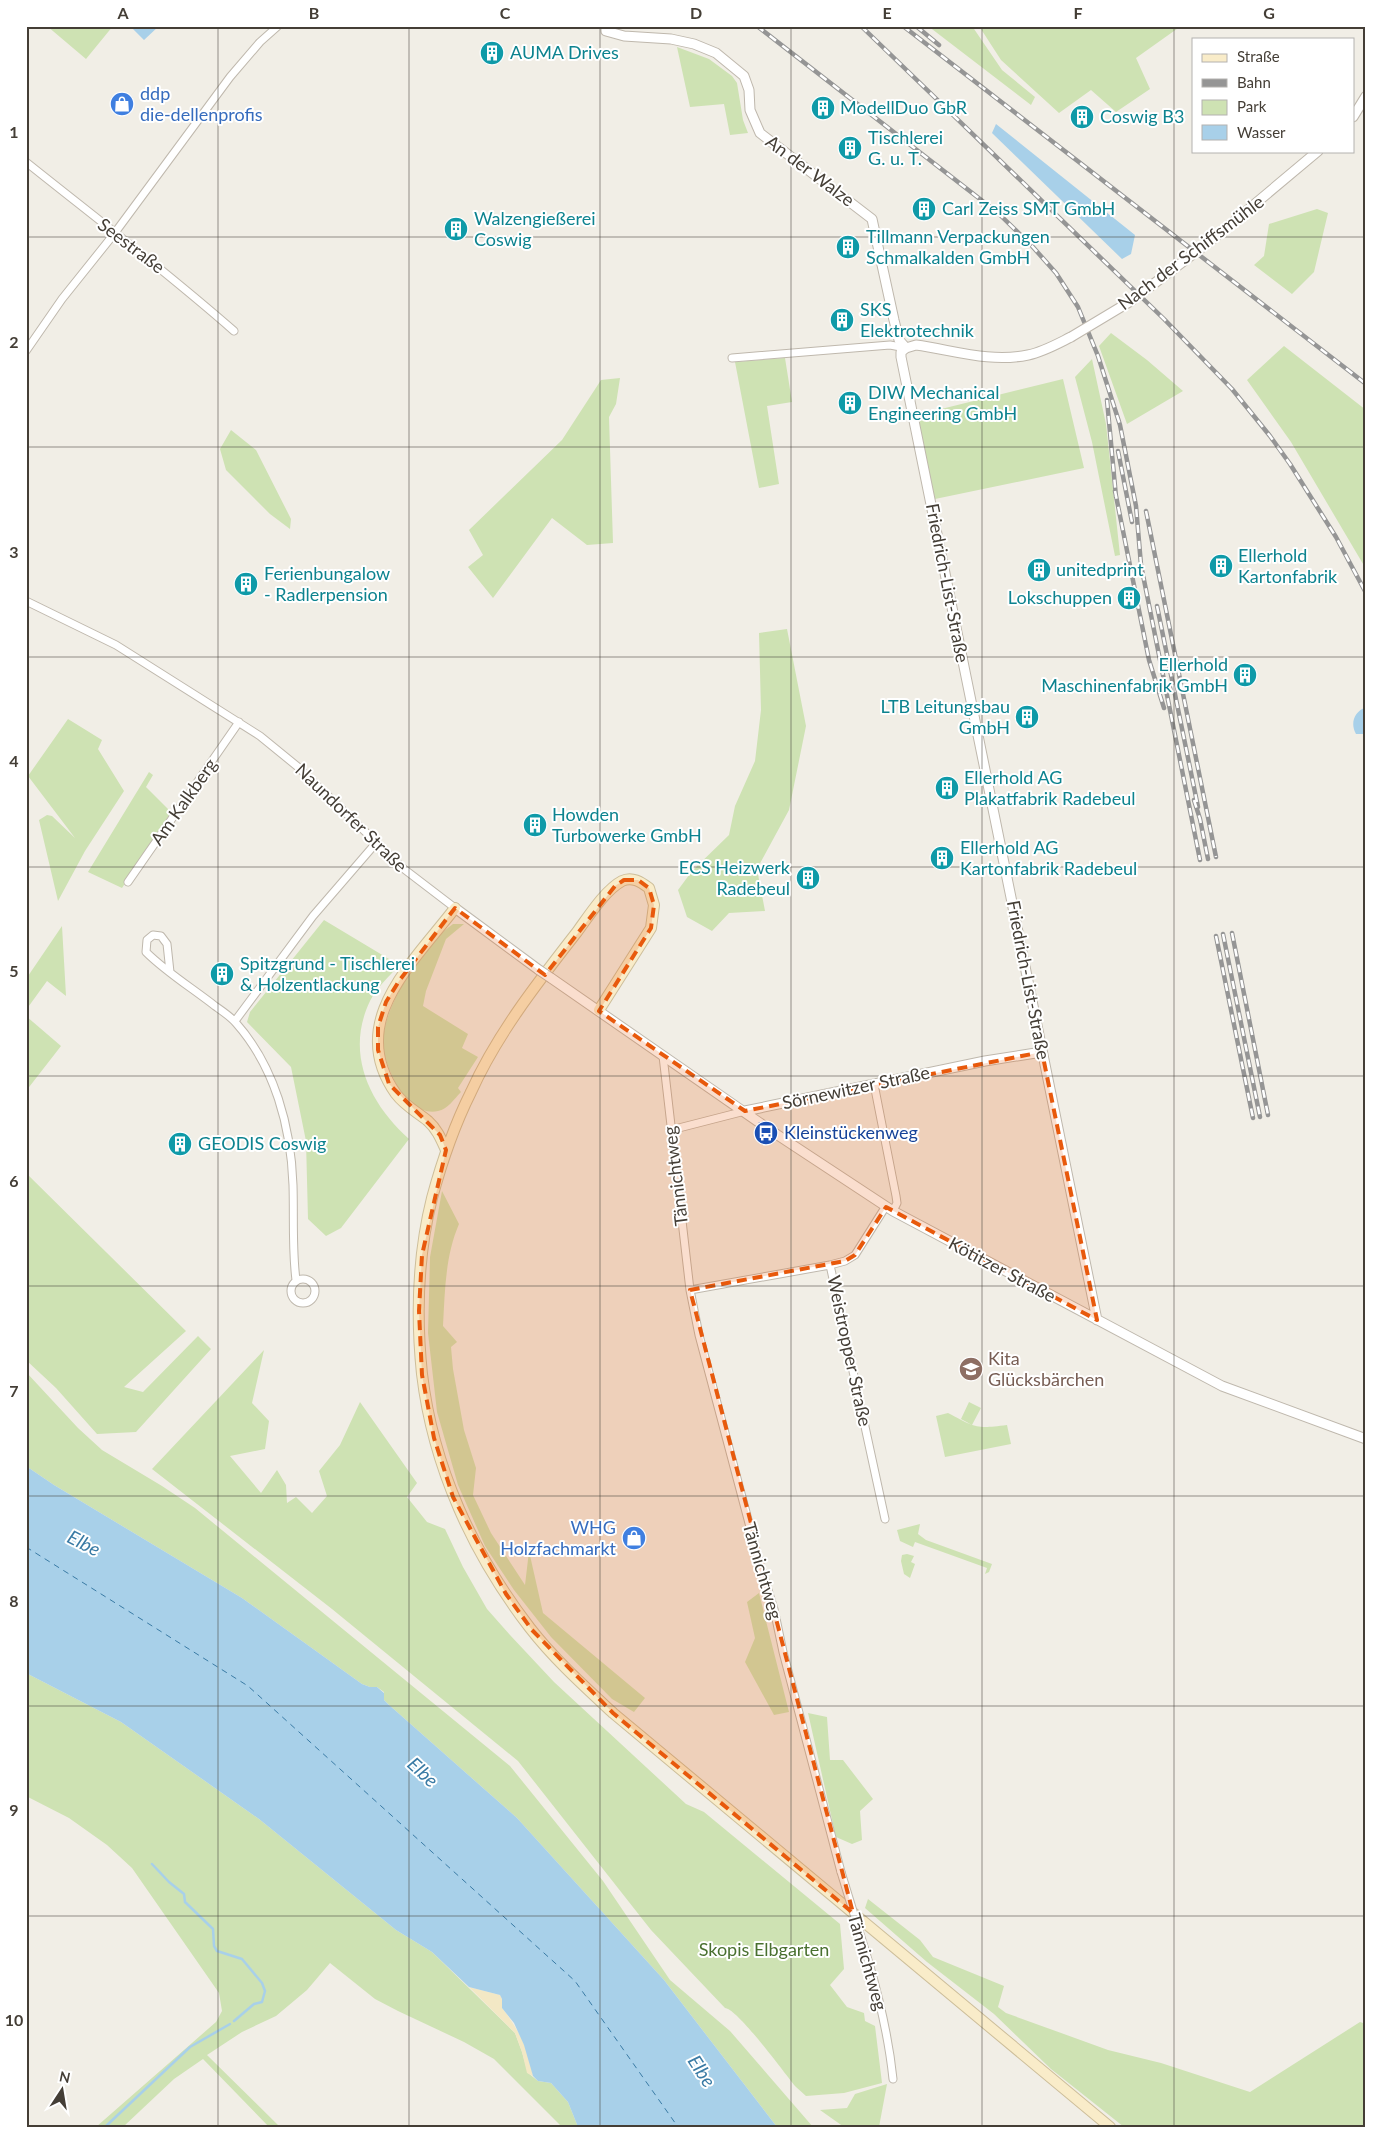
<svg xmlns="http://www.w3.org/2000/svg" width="1392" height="2153" viewBox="0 0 1392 2153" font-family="Lato,sans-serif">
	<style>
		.green { fill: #cee2b3 }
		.sand { fill: #f3e8c5 }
		.water { fill: #a8d0e9 }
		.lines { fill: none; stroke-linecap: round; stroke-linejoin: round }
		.stream { stroke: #a8d0e9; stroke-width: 2.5 }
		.ferry { stroke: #3a7ba5; stroke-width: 1; stroke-dasharray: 6 5; stroke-linecap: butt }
		.minor-casing { stroke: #bfb8ad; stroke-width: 9 }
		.tertiary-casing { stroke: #bfb8ad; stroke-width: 11 }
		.secondary-casing { stroke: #cdbe9a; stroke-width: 12 }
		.minor { stroke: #fff; stroke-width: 7 }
		.tertiary { stroke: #fff; stroke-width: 9 }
		.secondary { stroke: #f9ecc9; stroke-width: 10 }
		.rail-casing { stroke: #959595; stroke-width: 4.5 }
		.rail { stroke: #fff; stroke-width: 2.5; stroke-dasharray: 8; stroke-linecap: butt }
		.minor-bridge-casing { stroke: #bfb8ad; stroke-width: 9; stroke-linecap: butt }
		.tertiary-bridge-casing { stroke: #bfb8ad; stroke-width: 11; stroke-linecap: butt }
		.minor-bridge { stroke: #fff; stroke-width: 7 }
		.tertiary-bridge { stroke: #fff; stroke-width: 9 }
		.marked { fill: #e8590c; fill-opacity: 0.2; stroke: #e8590c; stroke-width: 4; stroke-dasharray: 10 6; stroke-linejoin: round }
		.grid { fill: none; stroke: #443e36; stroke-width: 1; stroke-opacity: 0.55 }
		.labels { text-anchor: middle; stroke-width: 4; stroke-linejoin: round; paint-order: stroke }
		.culture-label { font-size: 18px; fill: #0d838f; stroke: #fff; text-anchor: start }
		.shop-label { font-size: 18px; fill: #366cbe; stroke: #fff; text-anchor: start }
		.street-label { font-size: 18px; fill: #443e36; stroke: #fff }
		.transit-label { font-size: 18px; fill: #164399; stroke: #fff; text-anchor: start }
		.education-label { font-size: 18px; fill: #785e54; stroke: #fff; text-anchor: start }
		.park-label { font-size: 18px; fill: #49702f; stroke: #fff }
		.water-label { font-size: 19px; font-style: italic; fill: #3a7ba5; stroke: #fff }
		.neatline { fill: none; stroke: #443e36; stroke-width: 2 }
		.grid-label { font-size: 16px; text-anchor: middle; font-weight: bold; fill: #443e36 }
	</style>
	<rect width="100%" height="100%" fill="#f1eee6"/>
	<path class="green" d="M47 26H113L86 59Z
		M928 26H972L1002 70 1035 97 1031 105Z
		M979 26H1181L1136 58 1150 89 1116 112 1091 90 1059 113 1001 60Z
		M677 47 709 59 732 76 737 83 743 120 748 133 730 135 724 104 690 107Z
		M1317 209 1328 213 1314 272 1292 294 1254 265 1264 256 1269 224Z
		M1111 333 1147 360 1183 391 1127 424 1099 346Z
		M1284 346 1366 410V569L1291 442 1247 380Z
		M785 358 792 402 767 406 779 484 759 488 735 362Z
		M1092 359 1106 424 1120 555 1115 556 1092 442 1075 377Z
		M620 378 616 404 609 417 613 543 587 545 552 518 493 598 468 567 483 555 469 530 562 440 601 380Z
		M1063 379 1084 468 935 499 917 415Z
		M231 430 256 450 291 519 290 529 270 514 226 470 220 449Z
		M787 629 806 726 789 810 757 869 765 911 729 913 712 931 687 917 678 890 692 871 729 835 735 806 755 761 761 710 759 633Z
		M68 719 102 740 98 749 124 791 85 851 58 901 39 820 47 815 52 816 75 838 28 776Z
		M149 772 153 775 146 787 171 812 122 888 88 872Z
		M324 920 399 965C390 976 376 988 370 1001 345 1053 369 1103 409 1139L341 1228 326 1236 308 1219 306 1141 291 1067 247 1022 250 1012Z
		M453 924H464L446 939 426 991 423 1006 468 1034 462 1048 478 1057 458 1088 461 1092C454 1099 448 1109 438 1111 407 1118 384 1067 383 1043 382 1007 425 943 453 924Z
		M62 926 66 996 47 981 26 1010V979Z
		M26 1016 61 1046 26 1091Z
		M26 1173 186 1331 124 1387 143 1392 198 1336 211 1349 136 1432 97 1434 56 1388 26 1360Z
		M442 1191 459 1224C445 1257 445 1291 443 1326L457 1342 451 1347 453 1369 464 1430 476 1468 473 1495 491 1533 525 1585 529 1551 543 1613 645 1698 634 1712 612 1699 551 1637 514 1590 485 1546 458 1485 437 1412 428 1333 430 1257Z
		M264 1350 252 1403 269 1421 265 1449 230 1456 261 1493 277 1470 286 1485 287 1503 296 1497 312 1513 327 1496 319 1471 340 1445 360 1402 417 1483 407 1497 427 1522 445 1529 463 1567 487 1609 510 1635 554 1682 686 1804 704 1812 840 1924 844 1969 830 1985 847 2007 864 2013 865 2021 875 2026 882 2083 844 2093 806 2096 796 2087C785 2074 738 2009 725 2008L651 1930 518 1761 332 1609 152 1469Z
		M26 1372 78 1428 102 1450 162 1486 195 1508 510 1766 603 1881 670 1980 730 2031 813 2127H777L664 1980 517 1818 388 1704 384 1700V1692L377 1687H370L362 1684 242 1598 54 1485 26 1466Z
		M969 1402 981 1408 972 1425 961 1419Z
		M948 1413C976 1428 976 1429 1007 1425L1011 1444 945 1457 936 1416Z
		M920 1524 918 1534 926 1540 992 1564 989 1572 985 1574 987 1568 915 1542 913 1547 900 1541 897 1530Z
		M907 1554 914 1556 911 1562 915 1564 910 1578 904 1574 901 1561 902 1555Z
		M759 1593 789 1712 774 1715 745 1662 755 1638 747 1602Z
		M26 1673 121 1722 259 1819 396 1930 432 1952 515 2033 522 2052 528 2073 538 2081 551 2083 568 2102 578 2127H562L494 2059 464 2042 398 2011 375 1999 330 1963 307 1990 276 2016 242 2032 207 2055 280 2127H269L203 2059 174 2079 123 2127H96L216 2022 222 2011 219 1993 132 1868 107 1845 69 1818 26 1796Z
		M808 1713 827 1717 830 1760H843L873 1799 860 1811 862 1840 852 1844 836 1837Z
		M868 1899 920 1940 933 1957 1004 1986 998 2007 1006 2013 1108 2050 1161 2063 1250 2092 1360 2022 1366 2024V2127H1124L1051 2069 994 2014 927 1962 865 1908Z
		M887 2084 879 2127H844L820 2110 847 2108 855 2094Z"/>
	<path class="sand" d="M469 1987 500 1995 502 1999V2008C518 2028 529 2050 533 2076L527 2073 522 2052 515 2033Z"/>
	<path class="water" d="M130 26H159L144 40Z
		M996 124 1135 235 1131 254 1122 259 992 133Z
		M1366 707V734H1356C1350 723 1354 712 1366 707Z
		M26 1466 54 1485 242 1598 362 1684 370 1687H377L384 1693V1700L388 1704 517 1818 664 1980 777 2127H578L568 2102 551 2083 538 2081 533 2076 524 2045 514 2023 502 2008V1999L500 1995 469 1987 432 1952 396 1930 259 1819 121 1722 26 1673Z"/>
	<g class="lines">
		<path class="stream" d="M152 1864 169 1882 184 1894 185 1902 213 1929 214 1946 217 1951 242 1959 262 1983 265 1991 262 2002 254 2004 234 2021
			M105 2127 190 2047 230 2024"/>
		<path class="ferry" d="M26 1547 248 1686 575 1981 678 2127"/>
		<g class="minor-casing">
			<path id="minor" d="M26 162C96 218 167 272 234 331
				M26 351 62 299 114 234 230 77 260 42 278 26
				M732 358 890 345 906 348
				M26 601 116 645 260 736 298 767 404 869 455 908
				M128 882 239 722
				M170 972 167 944 161 936 153 935 147 940 146 952C166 972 192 988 215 1006 222 1011 230 1016 236 1023 275 1067 291 1127 293 1185 294 1217 292 1249 296 1280
				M235 1021 313 916 376 843
				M663 1056 690 1290 699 1335 759 1561 774 1609 783 1652 841 1872
				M874 1084 896 1196 897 1203 893 1211
				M671 1130 745 1111
				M291 1291a12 12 0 1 1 24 0a12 12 0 1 1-24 0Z
				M690 1290 830 1265
				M885 1519 830 1265 845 1261 855 1255 886 1206
				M869 1963C880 2001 889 2040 893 2079"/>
		</g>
		<g class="tertiary-casing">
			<path id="tertiary" d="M606 26V31L624 36 671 39 694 44 716 53 744 76 749 90 750 110 760 133 872 219 894 320 899 340 906 348
				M1353 117 1366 96
				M1213 239 1318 151
				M906 348 901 352V357L1097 1320
				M906 348 916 345C953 350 990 363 1028 355 1043 352 1057 344 1071 337
				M455 908 539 970
				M551 978 770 1130 893 1211 1222 1386 1366 1439
				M745 1111 985 1061 1042 1052"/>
		</g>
		<g class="secondary-casing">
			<path id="secondary" d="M599 1010 651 928 654 905 649 888C641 882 632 876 622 881 605 890 588 917 577 932 538 982 497 1034 471 1092 454 1126 442 1161 432 1198 418 1254 416 1316 422 1374 433 1467 473 1554 530 1628 554 1659 584 1686 613 1713L1110 2127
				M446 1150C441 1139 437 1129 428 1121 417 1112 405 1106 396 1094 345 1022 413 963 455 908"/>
		</g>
		<use href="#minor" class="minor"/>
		<use href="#tertiary" class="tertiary"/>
		<use href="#secondary" class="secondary"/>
		<g class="rail-casing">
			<path id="rail" d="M757 26 998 213 1032 246 1056 273 1078 307 1098 356 1120 425 1136 506 1141 565 1200 860
				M861 26 1164 319 1232 389 1270 436 1290 464 1336 537 1366 593
				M903 26 1366 384
				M916 26 939 45
				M1107 400 1116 497
				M1118 451 1132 522
				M1115 491 1149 660 1164 708
				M1146 511 1216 857
				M1157 606 1198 807
				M1194 800 1200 819 1208 859
				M1232 933 1268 1115
				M1223 934 1260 1117
				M1216 936 1253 1118"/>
		</g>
		<use href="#rail" class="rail"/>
		<g class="minor-bridge-casing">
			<path id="minor-bridge" d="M841 1872 869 1963"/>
		</g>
		<g class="tertiary-bridge-casing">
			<path id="tertiary-bridge" d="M1071 337 1131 301 1213 239
				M539 970 551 978"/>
		</g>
		<use href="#minor-bridge" class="minor-bridge"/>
		<use href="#tertiary-bridge" class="tertiary-bridge"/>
	</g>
	<path class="marked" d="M624 880H638L649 888 654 905 651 928 599 1011 745 1111 1042 1052 1097 1320 886 1207 855 1255 845 1261 690 1290 853 1913 613 1713 532 1630 506 1594 453 1497 434 1438 422 1375 419 1311 422 1255 446 1150 440 1135 389 1084 378 1050V1027L386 1002 399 981 455 908 545 975 615 886Z"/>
	<path class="grid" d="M218 26V2127M409 26V2127M600 26V2127M791 26V2127M982 26V2127M1174 26V2127M26 237H1366M26 447H1366M26 657H1366M26 867H1366M26 1076H1366M26 1286H1366M26 1496H1366M26 1706H1366M26 1916H1366"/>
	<defs>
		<g id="building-disc" transform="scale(1.25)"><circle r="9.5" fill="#0f9aa8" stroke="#fff"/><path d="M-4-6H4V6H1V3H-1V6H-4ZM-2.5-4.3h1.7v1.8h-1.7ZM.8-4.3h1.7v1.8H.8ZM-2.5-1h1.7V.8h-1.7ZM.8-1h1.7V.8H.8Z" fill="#fff"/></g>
		<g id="shop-disc" transform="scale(1.25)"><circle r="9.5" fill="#3f7fe0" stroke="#fff"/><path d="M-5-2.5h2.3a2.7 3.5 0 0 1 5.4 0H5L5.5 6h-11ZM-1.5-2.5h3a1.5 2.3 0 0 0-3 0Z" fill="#fff"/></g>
		<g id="bus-disc" transform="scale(1.25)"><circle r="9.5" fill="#1a4fb4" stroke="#fff"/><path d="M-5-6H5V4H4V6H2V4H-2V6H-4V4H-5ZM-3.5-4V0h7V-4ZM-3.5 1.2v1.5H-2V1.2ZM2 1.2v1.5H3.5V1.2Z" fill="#fff"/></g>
		<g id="school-disc" transform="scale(1.25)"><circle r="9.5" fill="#8d6e63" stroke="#fff"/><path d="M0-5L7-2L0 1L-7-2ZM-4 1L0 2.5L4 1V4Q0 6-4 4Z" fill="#fff"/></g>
	</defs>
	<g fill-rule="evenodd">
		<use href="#building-disc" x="492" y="53"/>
		<use href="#shop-disc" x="122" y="104"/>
		<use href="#building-disc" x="823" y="108"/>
		<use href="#building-disc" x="1082" y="117"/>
		<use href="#building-disc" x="850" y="148"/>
		<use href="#building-disc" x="924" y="209"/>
		<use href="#building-disc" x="456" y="229"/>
		<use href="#building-disc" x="848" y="247"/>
		<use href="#building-disc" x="842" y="320"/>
		<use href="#building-disc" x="850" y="403"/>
		<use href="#building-disc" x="1221" y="566"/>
		<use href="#building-disc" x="1039" y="570"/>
		<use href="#building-disc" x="246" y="584"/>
		<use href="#building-disc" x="1129" y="598"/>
		<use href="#building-disc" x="1245" y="675"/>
		<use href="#building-disc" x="1027" y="717"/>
		<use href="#building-disc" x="947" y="788"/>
		<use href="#building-disc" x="535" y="825"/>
		<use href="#building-disc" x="942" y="858"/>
		<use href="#building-disc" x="808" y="878"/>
		<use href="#building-disc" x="222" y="974"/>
		<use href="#bus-disc" x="766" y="1133"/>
		<use href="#building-disc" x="180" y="1144"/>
		<use href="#school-disc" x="971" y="1369"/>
		<use href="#shop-disc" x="634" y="1538"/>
	</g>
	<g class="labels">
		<g class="culture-label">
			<text x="510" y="59">AUMA Drives</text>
			<text x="840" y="114">ModellDuo GbR</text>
			<text x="1100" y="123">Coswig B3</text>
			<text x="868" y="144">Tischlerei<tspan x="868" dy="21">G. u. T.</tspan></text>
			<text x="942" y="215">Carl Zeiss SMT GmbH</text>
			<text x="474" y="225">Walzengießerei<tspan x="474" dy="21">Coswig</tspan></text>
			<text x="866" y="243">Tillmann Verpackungen<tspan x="866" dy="21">Schmalkalden GmbH</tspan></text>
			<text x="860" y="316">SKS<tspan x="860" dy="21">Elektrotechnik</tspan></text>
			<text x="868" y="399">DIW Mechanical<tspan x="868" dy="21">Engineering GmbH</tspan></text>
			<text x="1238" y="562">Ellerhold<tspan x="1238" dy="21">Kartonfabrik</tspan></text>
			<text x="1056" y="576">unitedprint</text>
			<text x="264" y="580">Ferienbungalow<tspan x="264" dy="21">- Radlerpension</tspan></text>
			<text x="1112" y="604" text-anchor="end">Lokschuppen</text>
			<text x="1228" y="671" text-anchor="end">Ellerhold<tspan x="1228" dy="21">Maschinenfabrik GmbH</tspan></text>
			<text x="1010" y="713" text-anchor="end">LTB Leitungsbau<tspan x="1010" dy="21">GmbH</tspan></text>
			<text x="964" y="784">Ellerhold AG<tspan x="964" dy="21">Plakatfabrik Radebeul</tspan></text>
			<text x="552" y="821">Howden<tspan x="552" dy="21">Turbowerke GmbH</tspan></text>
			<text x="960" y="854">Ellerhold AG<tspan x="960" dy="21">Kartonfabrik Radebeul</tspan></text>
			<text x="790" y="874" text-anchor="end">ECS Heizwerk<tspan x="790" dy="21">Radebeul</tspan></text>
			<text x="240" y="970">Spitzgrund - Tischlerei<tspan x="240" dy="21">&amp; Holzentlackung</tspan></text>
			<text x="198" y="1150">GEODIS Coswig</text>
		</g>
		<g class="shop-label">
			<text x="140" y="100">ddp<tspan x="140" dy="21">die-dellenprofis</tspan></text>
			<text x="616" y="1534" text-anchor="end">WHG<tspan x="616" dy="21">Holzfachmarkt</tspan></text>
		</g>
		<g class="street-label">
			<text transform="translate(810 171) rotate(37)" y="6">An der Walze</text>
			<text transform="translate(131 246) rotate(37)" y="6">Seestraße</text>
			<text transform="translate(1191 253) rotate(-37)" y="6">Nach der Schiffsmühle</text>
			<text transform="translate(947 583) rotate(79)" y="6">Friedrich-List-Straße</text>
			<text transform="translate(184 802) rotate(-55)" y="6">Am Kalkberg</text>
			<text transform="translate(351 818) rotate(44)" y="6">Naundorfer Straße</text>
			<text transform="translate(1028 980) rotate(79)" y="6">Friedrich-List-Straße</text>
			<text transform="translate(856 1088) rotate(-12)" y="6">Sörnewitzer Straße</text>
			<text transform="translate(676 1176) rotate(-97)" y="6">Tännichtweg</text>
			<text transform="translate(1002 1270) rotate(28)" y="6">Kötitzer Straße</text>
			<text transform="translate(849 1351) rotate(78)" y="6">Weistropper Straße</text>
			<text transform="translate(762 1571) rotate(74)" y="6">Tännichtweg</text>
			<text transform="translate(867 1962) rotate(74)" y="6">Tännichtweg</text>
		</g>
		<g class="transit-label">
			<text x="784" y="1139">Kleinstückenweg</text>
		</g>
		<g class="education-label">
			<text x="988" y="1365">Kita<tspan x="988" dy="21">Glücksbärchen</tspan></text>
		</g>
		<g class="park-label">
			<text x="764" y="1956">Skopis Elbgarten</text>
		</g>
		<g class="water-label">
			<text transform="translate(84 1543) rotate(27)" y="7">Elbe</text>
			<text transform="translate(423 1772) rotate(43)" y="7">Elbe</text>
			<text transform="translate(702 2071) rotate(57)" y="7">Elbe</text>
		</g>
	</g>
	<rect width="1392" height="2153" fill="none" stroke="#ffffff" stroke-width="55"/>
	<rect x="1192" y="38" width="162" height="115" fill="#ffffff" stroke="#b4b2af"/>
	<rect x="1202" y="54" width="25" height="8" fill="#f9ecc9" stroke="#b4b2af"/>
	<text x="1237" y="62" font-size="15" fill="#443e36">Straße</text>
	<rect x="1202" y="79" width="25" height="8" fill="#959595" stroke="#b4b2af"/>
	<text x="1237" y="88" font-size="15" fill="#443e36">Bahn</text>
	<rect x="1202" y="100" width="25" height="15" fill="#cee2b3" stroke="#b4b2af"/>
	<text x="1237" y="112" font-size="15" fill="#443e36">Park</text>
	<rect x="1202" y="125" width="25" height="15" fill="#a8d0e9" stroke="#b4b2af"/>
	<text x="1237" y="138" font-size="15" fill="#443e36">Wasser</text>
	<g transform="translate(62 2090) rotate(12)" stroke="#ffffff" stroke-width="4" paint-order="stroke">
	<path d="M0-4L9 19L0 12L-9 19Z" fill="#443e36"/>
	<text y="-8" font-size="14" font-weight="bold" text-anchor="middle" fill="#443e36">N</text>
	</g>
	<rect x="28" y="28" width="1336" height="2098" class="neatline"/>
	<g class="grid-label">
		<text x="123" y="19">A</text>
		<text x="314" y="19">B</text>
		<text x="505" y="19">C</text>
		<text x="696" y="19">D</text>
		<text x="887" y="19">E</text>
		<text x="1078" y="19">F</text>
		<text x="1269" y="19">G</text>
		<text x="14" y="138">1</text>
		<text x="14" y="348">2</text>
		<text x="14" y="558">3</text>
		<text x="14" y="767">4</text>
		<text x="14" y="977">5</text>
		<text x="14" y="1187">6</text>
		<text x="14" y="1397">7</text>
		<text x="14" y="1607">8</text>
		<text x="14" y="1816">9</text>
		<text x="14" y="2026">10</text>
	</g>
</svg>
